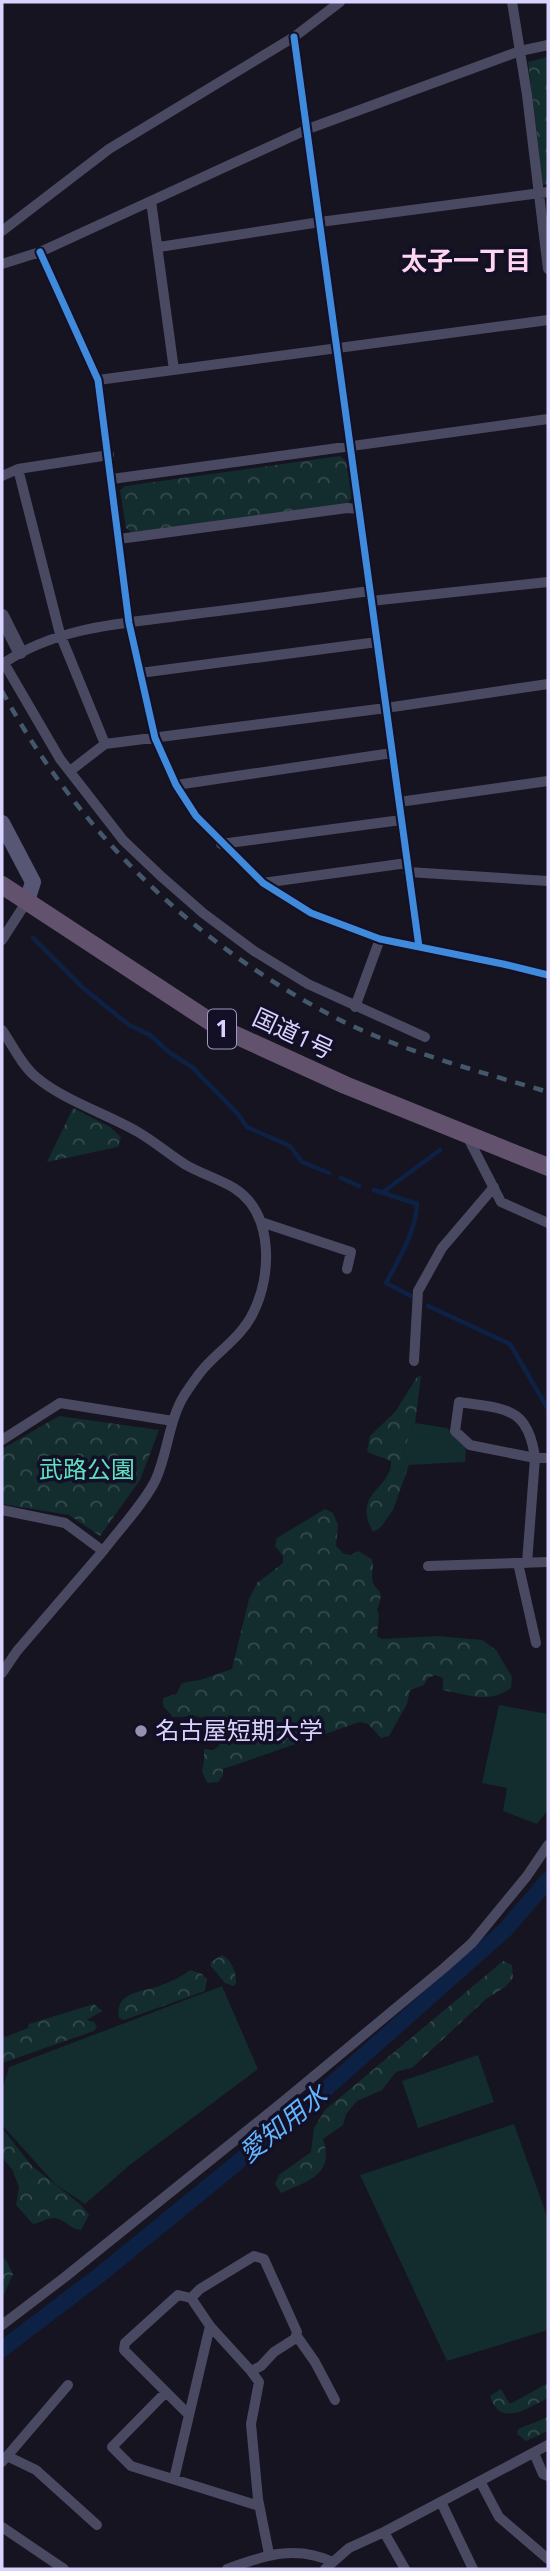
<svg xmlns="http://www.w3.org/2000/svg" width="550" height="2571" viewBox="0 0 550 2571" font-family="'Noto Sans','Noto Sans JP',sans-serif">
	<style>
		.grass { fill: #132c2d }
		.forest { fill: url(#forest-crowns) }
		.lines { fill: none; stroke-linecap: round; stroke-linejoin: round }
		.stream { stroke: #0d2144; stroke-width: 4.5 }
		.canal { stroke: #0d2144; stroke-width: 16 }
		.minor { stroke: #4a4962; stroke-width: 10 }
		.tertiary { stroke: #4a4962; stroke-width: 14 }
		.secondary { stroke: #575674; stroke-width: 16 }
		.trunk { stroke: #62526e; stroke-width: 18 }
		.rail { stroke: #43596b; stroke-width: 4.5; stroke-dasharray: 10 9; stroke-linecap: butt }
		.cycleway-casing { stroke: #130f26; stroke-width: 11 }
		.cycleway { stroke: #408adc; stroke-width: 7 }
		.poi-dot { fill: #9591b1; stroke: #130f26; stroke-width: 2.5 }
		.labels { text-anchor: middle; stroke-width: 7; stroke-linejoin: round; paint-order: stroke }
		.shield { fill: #130f26; stroke: #9e99be; stroke-width: 2 }
		.shield-label { font-size: 23px; font-weight: bold; fill: #d9d4ff }
		.street-label { font-size: 24px; fill: #d9d4ff; stroke: #130f26 }
		.park-label { font-size: 24px; fill: #5fe0c0; stroke: #130f26 }
		.poi-label { font-size: 24px; fill: #d9d4ff; stroke: #130f26; text-anchor: start }
		.neighbourhood-label { font-size: 26px; font-weight: bold; fill: #ffd6f0; stroke: #130f26 }
		.water-label { font-size: 26px; font-style: italic; fill: #62b6ff; stroke: #130f26 }
	</style>
	<defs>
		<pattern id="forest-crowns" width="20" height="18" patternUnits="userSpaceOnUse" patternTransform="scale(1.75)"><rect width="20" height="18" fill="#132c2d"/><path d="M2 6a3 3 0 1 1 6 0M12 15a3 3 0 1 1 6 0" fill="none" stroke="#354a4c"/></pattern>
	</defs>
	<rect width="100%" height="100%" fill="#161421"/>
	<path class="grass" d="M415 1423 447 1428 466 1447 465 1462 409 1465 403 1451Z
		M499 1705 548 1714V1810L537 1824 503 1811 507 1788 482 1783Z
		M222 1986 258 2069 131 2164 85 2204 55 2184 2 2125V2091L9 2067Z
		M478 2055 494 2102 418 2128 402 2081Z
		M514 2124 548 2219V2330L447 2361 360 2175Z"/>
	<path class="forest" d="M548 57V184L543 185 528 62Z
		M340 456 346 461 352 497 348 504 132 533 126 528 120 490 125 486Z
		M73 1108 110 1127 121 1137 118 1147 47 1162Z
		M421 1376 415 1423 403 1451 409 1465 393 1510 381 1527 373 1532C351 1493 393 1488 391 1461L367 1452 370 1436 395 1412 417 1377Z
		M59 1416 159 1430 140 1480 100 1536 69 1515 2 1504V1449Z
		M325 1509 333 1513 338 1525 336 1546 344 1554 351 1555 358 1551 372 1559C374 1566 372 1570 372 1577 373 1594 387 1584 377 1610L379 1615 377 1636 382 1639 436 1636 482 1640 496 1650 512 1677 511 1688C489 1704 468 1695 443 1690V1678L435 1675 428 1678 424 1685 410 1690 407 1704 389 1736 381 1738 368 1724 360 1722 223 1769V1775L218 1782 207 1783 202 1771 204 1762V1749L213 1750 219 1746 223 1728C207 1713 194 1717 173 1717L163 1706V1698L176 1694 182 1683 200 1680 232 1669 249 1599 257 1583 283 1563V1556L275 1546 277 1538Z
		M222 1955C232 1960 237 1974 236 1984L233 1986 225 1983 210 1965 211 1962Z
		M503 1961 512 1965 513 1978 505 1987 486 1999 413 2067 396 2072 382 2090 357 2101 346 2114 343 2125 323 2139C335 2175 308 2181 281 2193L275 2184 279 2175 311 2152 314 2128 325 2110Z
		M190 1970 202 1974 207 1980 205 1991 124 2020 119 2018C114 1991 144 1992 159 1986 170 1982 181 1977 190 1970Z
		M94 2004 102 2011 87 2020 94 2022 97 2027 94 2031 2 2063V2035L5 2037 28 2028 29 2024Z
		M2 2128 32 2166 80 2204 89 2215 81 2230C70 2229 66 2220 55 2218 47 2217 41 2223 33 2224L16 2205 19 2187 12 2169 2 2158Z
		M2 2257 6 2260 13 2274 2 2299Z
		M548 2383V2398C529 2407 500 2429 490 2396L501 2389 509 2403H512Z
		M548 2417V2431L526 2441 517 2434 518 2429Z"/>
	<g class="lines">
		<path class="stream" d="M33 938 82 987 129 1025 150 1035 170 1053 192 1067 238 1114 247 1127 290 1146 302 1162 329 1173
			M341 1178 359 1186
			M374 1190 417 1204C416 1231 399 1259 386 1283L411 1296
			M383 1192 440 1150
			M428 1306 510 1344 548 1409"/>
		<path class="canal" d="M2 2349 101 2274 309 2104 506 1929 548 1880"/>
		<path class="minor" d="M512 2 527 95 548 269
			M294 37 419 947
			M151 201 174 370
			M2 231 109 149 294 37 340 2
			M159 247 320 222 548 192
			M40 252 98 380 129 623 155 738 176 785 196 816 263 883 311 913 380 939 503 964 548 975
			M2 264 40 252 308 129 520 51 548 45
			M98 380 548 320
			M18 469 60 634 105 744
			M2 476 18 469 109 455
			M112 479 548 419
			M119 539 347 508 359 509
			M370 591C311 599 253 607 194 614 130 623 59 625 4 663L60 759 123 840 163 878 203 913 254 951 308 984 425 1037
			M371 601 548 582
			M140 673 377 642
			M70 771 105 744 386 708 548 684
			M176 785 392 753
			M399 802 548 781
			M221 844 401 820
			M408 872 548 881
			M263 883 407 863
			M2 940 27 901
			M355 1007 380 939
			M2 1030C12 1044 22 1066 36 1077 63 1100 107 1114 138 1132 155 1142 170 1155 186 1165 202 1174 219 1179 234 1188 274 1213 272 1276 253 1313 242 1336 220 1350 204 1368 197 1376 191 1385 185 1394 169 1419 168 1452 156 1479 146 1501 118 1531 103 1551
			M466 1134 501 1202 548 1223
			M261 1222 351 1252 347 1269
			M414 1361 418 1291 442 1248 494 1187
			M459 1402C503 1409 528 1405 535 1458L470 1445 455 1431Z
			M2 1440 60 1403 173 1421
			M2 1510 65 1523 103 1551 17 1651 2 1673
			M518 1563 536 1643
			M527 1563 535 1458H548
			M428 1566 548 1562
			M191 2298 210 2326 251 2371
			M2 2325 65 2277 284 2101 444 1968 472 1943 527 1876 548 1845
			M296 2335 315 2362 335 2400
			M166 2392 189 2415
			M534 2453 543 2474 548 2476
			M7 2456 36 2470 97 2525
			M2 2462 68 2385
			M174 2479 210 2326
			M480 2481 499 2517 548 2559
			M441 2502 473 2569
			M259 2506 131 2466 112 2447 166 2392 124 2350 125 2343 178 2295 191 2298 200 2289 254 2256 264 2259 297 2332 296 2338 274 2352 261 2366 251 2371 259 2382 251 2424 258 2499 269 2554
			M2 2527 64 2569
			M384 2532 405 2569
			M227 2569C263 2556 295 2544 333 2562
			M325 2569 349 2548 384 2532 548 2445"/>
		<path class="tertiary" d="M2 616 20 652"/>
		<path class="secondary" d="M2 823 33 882 27 901"/>
		<path class="trunk" d="M2 885 220 1028 345 1085 548 1167"/>
		<path class="rail" d="M2 691C79 833 195 945 338 1019 404 1052 478 1071 548 1092"/>
		<g class="cycleway-casing">
			<path id="cycleway" d="M294 37 419 947
				M40 252 98 380 129 623 155 738 176 785 196 816 263 883 311 913 380 939 503 964 548 975"/>
		</g>
		<use href="#cycleway" class="cycleway"/>
	</g>
	<circle class="poi-dot" cx="141" cy="1731" r="7"/>
	<g class="labels">
		<rect class="shield" x="208" y="1009.5" width="28" height="39" rx="5"/>
		<g class="shield-label">
			<text x="222" y="1037">1</text>
		</g>
		<g class="street-label">
			<text transform="translate(293 1034) rotate(25)" y="8">国道1号</text>
		</g>
		<g class="park-label">
			<text x="87" y="1478">武路公園</text>
		</g>
		<g class="poi-label">
			<text x="155" y="1739">名古屋短期大学</text>
		</g>
		<g class="neighbourhood-label">
			<text x="466" y="270">太子一丁目</text>
		</g>
		<g class="water-label">
			<text transform="translate(283 2124) rotate(-39)" y="9">愛知用水</text>
		</g>
	</g>
	<rect width="550" height="2571" fill="none" stroke="#d9d4ff" stroke-width="7"/>
</svg>
